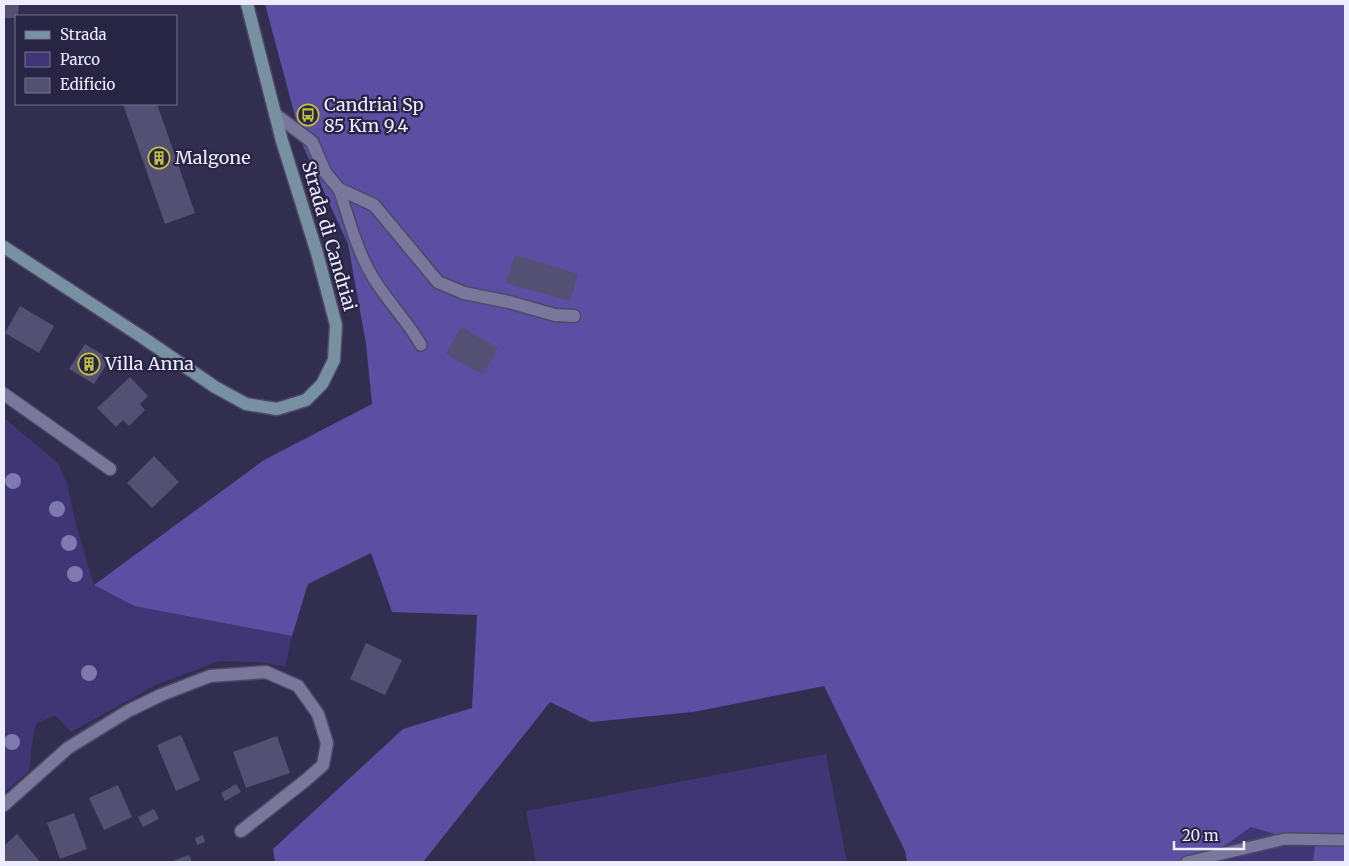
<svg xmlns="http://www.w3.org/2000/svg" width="1349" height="866" viewBox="0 0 1349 866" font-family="Merriweather,serif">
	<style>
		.green { fill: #403675 }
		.forest { fill: #5b4ea3 }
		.building { fill: #535074 }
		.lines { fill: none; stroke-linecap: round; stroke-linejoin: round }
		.lane-casing { stroke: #4d4965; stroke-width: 14 }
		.street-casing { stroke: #4d4965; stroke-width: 15 }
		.secondary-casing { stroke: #4d4965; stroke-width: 15 }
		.lane { stroke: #7a779d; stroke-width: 11 }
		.street { stroke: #7a779d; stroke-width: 12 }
		.secondary { stroke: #7891a2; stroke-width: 12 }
		.tree { fill: #7e79ae }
		.labels { text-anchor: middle; stroke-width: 4.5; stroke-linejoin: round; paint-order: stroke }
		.poi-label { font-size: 18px; fill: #eeedff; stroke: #282444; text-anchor: start }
		.street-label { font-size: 18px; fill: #eeedff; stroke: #282444 }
	</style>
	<rect width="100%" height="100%" fill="#322e4f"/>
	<path class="green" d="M4 418 58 463 67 484 77 529 94 585 134 606 292 636 285 667 261 662 219 661 156 685 71 732 55 715 36 724 32 743 29 771 4 793Z
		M826 754 847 862H536L526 811Z
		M1251 827 1316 846 1313 862H1213V854Z"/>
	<path class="forest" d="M265 4H1345V862H1313L1315 846 1251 827 1213 854V862H907L905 851 824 686 693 712 591 722 550 702 423 862H275L273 849 403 729 472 708 477 615 392 612 371 553 308 584 292 636 134 606 94 585 264 460 372 404 366 344 348 244 303 146Z"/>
	<path class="building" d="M4 4H19L18 16H16V18H4Z
		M123 104H157L195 213 165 224Z
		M515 255 578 274 570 301 506 283Z
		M20 306 54 326 39 353 5 333Z
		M461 327 498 348 483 375 446 354Z
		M85 344 110 359 94 384 69 369Z
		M130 377 148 396 140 404 145 410 129 426 123 420 116 427 97 408Z
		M154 456 179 482 152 508 127 483Z
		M366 643 402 660 385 695 350 679Z
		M181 735 200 780 176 791 157 745Z
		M277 736 290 773 246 788 233 752Z
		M236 784 241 792 225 801 221 793Z
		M118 785 132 817 104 830 89 798Z
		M154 809 159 819 143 827 138 817Z
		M74 813 87 849 60 859 47 823Z
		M17 834 40 862H4V846Z
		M203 835 205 842 197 845 195 838Z
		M189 855 192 862H170Z"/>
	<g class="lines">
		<g class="lane-casing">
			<path id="lane" d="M339 189C349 219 357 252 374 279 388 302 408 322 421 345
				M1187 862 1285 839 1345 840"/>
		</g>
		<g class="street-casing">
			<path id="street" d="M275 114 312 142 325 172 339 189 374 205 438 282 464 293 509 302 555 315 574 316
				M4 394 110 469
				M4 805 68 748 128 711 161 695 210 676 266 672 298 686 318 714 327 743 323 765 306 780 241 831"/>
		</g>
		<g class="secondary-casing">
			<path id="secondary" d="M4 247 142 337 215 387 246 404 277 409 306 400 322 384 334 360 336 325 317 253 282 141 247 4"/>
		</g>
		<use href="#lane" class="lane"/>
		<use href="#street" class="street"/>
		<use href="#secondary" class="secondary"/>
	</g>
	<g class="tree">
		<circle cx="13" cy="481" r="8"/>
		<circle cx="57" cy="509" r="8"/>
		<circle cx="69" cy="543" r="8"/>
		<circle cx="75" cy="574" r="8"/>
		<circle cx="89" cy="673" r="8"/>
		<circle cx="12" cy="742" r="8"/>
	</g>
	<defs>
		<g id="bus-ring" transform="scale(1.125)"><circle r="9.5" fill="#282444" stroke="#c1bd40" stroke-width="1.5"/><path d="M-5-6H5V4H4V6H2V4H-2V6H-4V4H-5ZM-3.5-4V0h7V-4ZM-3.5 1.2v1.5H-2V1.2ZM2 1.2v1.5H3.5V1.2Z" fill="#c1bd40"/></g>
		<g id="building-ring" transform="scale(1.125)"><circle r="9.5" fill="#282444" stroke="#c1bd40" stroke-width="1.5"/><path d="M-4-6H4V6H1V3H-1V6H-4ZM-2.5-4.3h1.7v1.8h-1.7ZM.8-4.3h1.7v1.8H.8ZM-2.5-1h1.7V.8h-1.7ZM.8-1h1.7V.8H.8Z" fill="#c1bd40"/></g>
	</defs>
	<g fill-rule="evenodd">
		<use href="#bus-ring" x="308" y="115"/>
		<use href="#building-ring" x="159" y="158"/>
		<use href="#building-ring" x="89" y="364"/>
	</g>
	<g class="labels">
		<g class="poi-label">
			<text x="324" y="111">Candriai Sp<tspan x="324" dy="21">85 Km 9.4</tspan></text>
			<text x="175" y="164">Malgone</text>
			<text x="105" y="370">Villa Anna</text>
		</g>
		<g class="street-label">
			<text transform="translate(329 236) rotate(74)" y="6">Strada di Candriai</text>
		</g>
	</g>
	<rect width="1349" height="866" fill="none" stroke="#eeedff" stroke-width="10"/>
	<rect x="15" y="15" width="162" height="90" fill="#282444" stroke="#77748f"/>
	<rect x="25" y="31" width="25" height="8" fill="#7891a2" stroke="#77748f"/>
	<text x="60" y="40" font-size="15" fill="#eeedff">Strada</text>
	<rect x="25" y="52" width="25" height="15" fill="#403675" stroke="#77748f"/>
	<text x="60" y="65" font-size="15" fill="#eeedff">Parco</text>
	<rect x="25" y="78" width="25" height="15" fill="#535074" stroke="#77748f"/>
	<text x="60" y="90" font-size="15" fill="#eeedff">Edificio</text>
	<path d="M1174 841v8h70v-8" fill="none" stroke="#eeedff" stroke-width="2.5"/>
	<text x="1182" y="841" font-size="15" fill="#eeedff" stroke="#282444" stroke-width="4" paint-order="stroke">20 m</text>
</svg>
